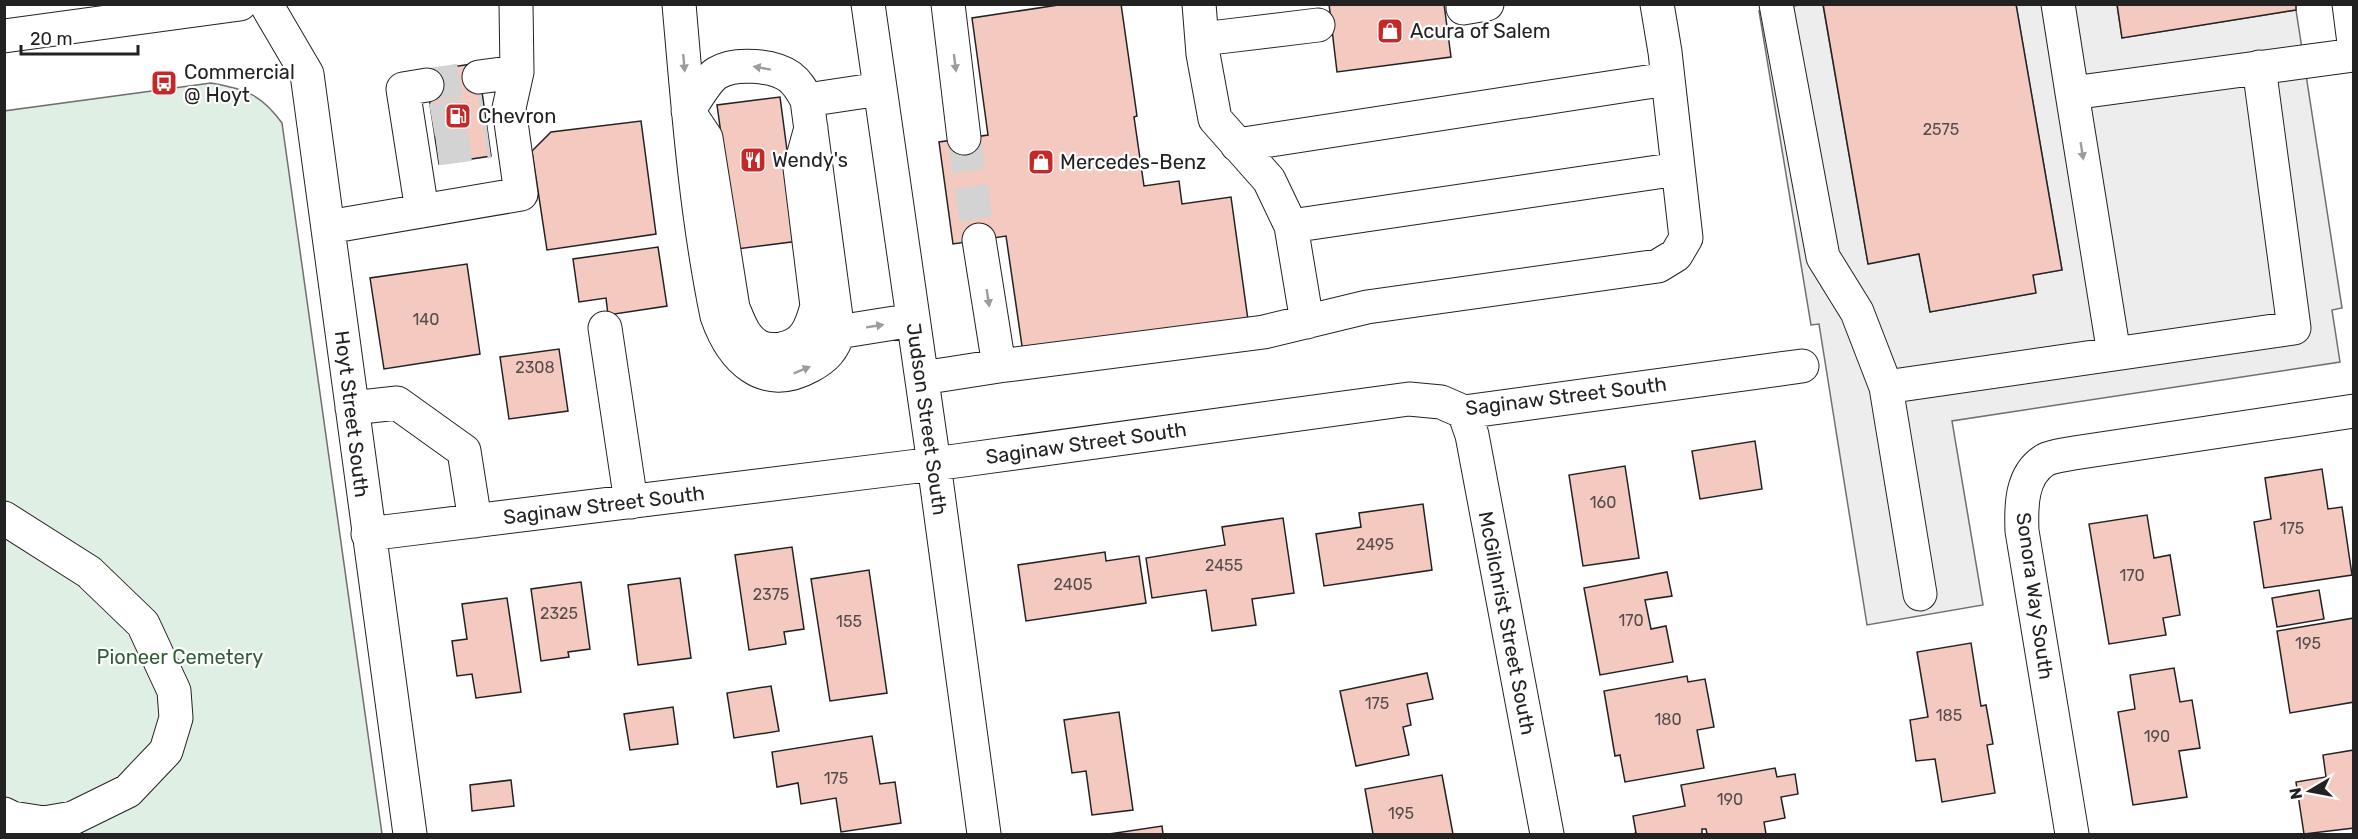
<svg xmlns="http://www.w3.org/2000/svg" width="2358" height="839" viewBox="0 0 2358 839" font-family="Rubik,sans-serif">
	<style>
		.green { fill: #e0efe3; stroke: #6f6f6f; stroke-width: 1.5 }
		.parking { fill: #ededed; stroke: #6f6f6f; stroke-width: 1.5 }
		.building { fill: #f3c9c0; stroke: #222; stroke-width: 1.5 }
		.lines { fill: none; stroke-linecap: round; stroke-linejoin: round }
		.minor-tunnel { stroke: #d3d3d3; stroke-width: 33; stroke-dasharray: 33 16; stroke-linecap: butt }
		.minor-casing { stroke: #222; stroke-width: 35 }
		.major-casing { stroke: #222; stroke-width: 35 }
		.minor { stroke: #fff; stroke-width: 33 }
		.major { stroke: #fff; stroke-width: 33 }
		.oneway { fill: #9c9c9c }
		.labels { text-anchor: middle; stroke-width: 4.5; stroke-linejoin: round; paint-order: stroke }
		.number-label { font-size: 16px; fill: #564c4a }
		.poi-label { font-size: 20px; fill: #222; stroke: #fff; text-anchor: start }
		.street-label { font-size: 20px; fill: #222; stroke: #fff }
		.park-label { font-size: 20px; fill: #2f5e38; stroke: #fff }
	</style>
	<rect width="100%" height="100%" fill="#fff"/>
	<path class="green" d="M211 83C245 89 261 94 282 123L382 834H5L4 111Z"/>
	<path class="parking" d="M1800 5H1823L1868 263 1919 254 1930 312 2035 293 2033 275 2062 270 2016 5H2117L2122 38 2296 10 2342 308 2332 310 2340 362 1952 421 1983 605 1867 625 1819 324 1811 325 1759 11Z"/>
	<path class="building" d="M1065 4H1121L1137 116 1134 117 1144 186 1179 181 1182 204 1231 197 1248 320 1023 353 1006 236 953 244 939 142 988 135 972 18Z
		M1329 4H1444L1451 57 1337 72Z
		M1823 4H2016L2062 270 2033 275 2036 293 1930 312 1919 254 1868 264Z
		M2117 4H2296V10L2122 38Z
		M478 63 491 156 439 164 425 71Z
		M780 97 799 241 737 249 717 105Z
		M641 121 656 234 547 250 532 151 551 132Z
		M658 247 667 306 608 315 606 298 579 302 573 259Z
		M467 264 480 354 384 369 370 278Z
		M559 349 568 411 509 419 500 357Z
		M1755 441 1762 489 1700 499 1692 451Z
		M1625 466 1639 558 1583 566 1569 475Z
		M2322 469 2328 509 2342 507 2352 575 2264 588 2254 522 2271 519 2265 478Z
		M1423 504 1432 570 1324 586 1316 534 1361 527 1359 513Z
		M2147 515 2154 558 2170 555 2180 615 2163 618 2166 635 2109 644 2089 524Z
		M1283 518 1294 593 1252 599 1256 625 1212 631 1206 590 1152 598 1146 558 1225 545 1222 527Z
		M792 547 804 629 784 632 786 644 749 650 735 555Z
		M1105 552 1106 561 1139 556 1146 603 1026 621 1018 565Z
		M869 570 887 693 830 701 811 579Z
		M1667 572 1672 596 1645 600 1651 629 1666 626 1673 662 1600 675 1584 588Z
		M680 578 691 658 638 665 628 585Z
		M581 582 590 649 568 652 569 657 541 661 531 589Z
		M2319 590 2324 619 2277 627 2272 598Z
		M507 598 521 692 476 698 472 674 457 676 452 641 467 639 462 604Z
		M2354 618V702L2290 713 2277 631Z
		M1971 643 1981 706 1986 705 1993 744 1987 745 1995 793 1942 802 1935 759 1916 761 1910 720 1928 717 1917 652Z
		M2174 668 2180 702 2192 700 2200 748 2179 751 2187 797 2133 805 2118 712 2135 709 2130 675Z
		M1427 673 1433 699 1407 704 1411 725 1403 727 1409 755 1356 766 1340 691Z
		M1687 676 1688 682 1705 679 1714 727 1697 730 1704 768 1625 782 1620 755 1615 756 1604 691Z
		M771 686 779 731 734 738 727 693Z
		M673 707 678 744 630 750 624 714Z
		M1119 712 1133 810 1092 815 1086 771 1072 773 1064 720Z
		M872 736 880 784 895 782 901 823 841 832 836 798 801 804 798 783 777 787 772 752Z
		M2354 750V828L2304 834 2296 782 2326 777 2323 755Z
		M1775 768 1777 777 1795 774 1798 794 1781 797 1785 818 1764 822 1766 834H1707L1706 829H1702V834H1633L1636 833 1633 816 1685 806 1681 785Z
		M1442 775 1453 834H1373L1365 789Z
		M511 780 514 806 472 811 470 785Z
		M1162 826 1163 834H1109Z"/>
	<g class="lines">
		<path class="minor-tunnel" d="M427 85 479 77
			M432 120 484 111
			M964 138 979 240
			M437 149 489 142"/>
		<g class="minor-casing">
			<path id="minor" d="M266 4 307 74 410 834
				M679 4C688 108 696 214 717 316 732 359 764 392 810 366 825 358 834 349 838 332L807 100C802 91 798 83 790 77 773 65 735 62 717 73 707 79 695 101 688 111L706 138 733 308C739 322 744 338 758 346 765 350 773 350 781 349 805 345 811 328 817 306L800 168 811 128
				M868 4 934 464 984 834
				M948 4 964 138
				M1199 4 1203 54 1215 119 1269 180 1291 226 1307 322
				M1776 4 1823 257 1857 312 1886 387 1920 594
				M2058 4 2072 93 2354 55
				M2349 4 2354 43
				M1463 8 1487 4
				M1202 39 1318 25
				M479 77 517 72
				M2072 93 2114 354
				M807 100 880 89
				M1237 145 1667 79
				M422 211 403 89 427 85
				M1291 226 1678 169
				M328 227 521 194 509 108 517 72 516 4
				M979 240 999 366
				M605 328 631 502
				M838 332 913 320
				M922 378 999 366 1264 332 1367 307 1658 266 1676 255 1686 238 1665 52 1657 4
				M1886 387 2294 328 2259 67
				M352 408 397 403 464 451 475 521
				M1464 412 1472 435 1547 834
				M4 518 89 572 143 624 174 691 176 718 166 751 128 791 73 818 44 823 12 818 4 814
				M368 534 934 464 1409 399 1441 402 1464 412 1802 366
				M2072 834 2022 531C2021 506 2021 475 2045 460 2053 456 2065 455 2074 453L2354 411"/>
		</g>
		<g class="major-casing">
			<path id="major" d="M4 36 240 4"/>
		</g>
		<use href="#minor" class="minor"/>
		<use href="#major" class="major"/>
	</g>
	<defs><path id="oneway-solid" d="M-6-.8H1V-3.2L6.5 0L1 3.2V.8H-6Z" transform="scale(1.5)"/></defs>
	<g class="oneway">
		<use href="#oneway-solid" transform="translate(684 63) rotate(85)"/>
		<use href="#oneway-solid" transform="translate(955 63) rotate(83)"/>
		<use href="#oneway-solid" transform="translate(762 68) rotate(-170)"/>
		<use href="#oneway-solid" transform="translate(2082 151) rotate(81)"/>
		<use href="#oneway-solid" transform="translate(988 298) rotate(81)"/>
		<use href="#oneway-solid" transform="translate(875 326) rotate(-9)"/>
		<use href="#oneway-solid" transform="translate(802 370) rotate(-22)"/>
	</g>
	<defs>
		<g id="shop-square" transform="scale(1.35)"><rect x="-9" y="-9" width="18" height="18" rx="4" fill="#c62828" stroke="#fff"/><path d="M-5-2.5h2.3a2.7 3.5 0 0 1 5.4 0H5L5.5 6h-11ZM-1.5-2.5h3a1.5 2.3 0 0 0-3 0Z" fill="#fff"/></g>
		<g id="bus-square" transform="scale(1.35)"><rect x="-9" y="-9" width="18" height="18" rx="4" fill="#c62828" stroke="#fff"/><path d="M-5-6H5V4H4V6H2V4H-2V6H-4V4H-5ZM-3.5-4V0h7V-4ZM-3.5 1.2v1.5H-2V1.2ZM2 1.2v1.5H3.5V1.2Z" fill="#fff"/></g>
		<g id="fuel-square" transform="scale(1.35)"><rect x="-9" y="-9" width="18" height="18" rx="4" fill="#c62828" stroke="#fff"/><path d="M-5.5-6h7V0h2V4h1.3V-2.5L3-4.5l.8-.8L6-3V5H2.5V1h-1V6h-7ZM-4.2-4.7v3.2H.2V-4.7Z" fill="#fff"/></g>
		<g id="restaurant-square" transform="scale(1.35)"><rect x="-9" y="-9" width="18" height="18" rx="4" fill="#c62828" stroke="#fff"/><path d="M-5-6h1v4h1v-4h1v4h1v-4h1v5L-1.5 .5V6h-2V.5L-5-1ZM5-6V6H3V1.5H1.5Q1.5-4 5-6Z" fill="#fff"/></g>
	</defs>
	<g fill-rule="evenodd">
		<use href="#shop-square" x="1390" y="31"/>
		<use href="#bus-square" x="164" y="83"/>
		<use href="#fuel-square" x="458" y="116"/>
		<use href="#restaurant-square" x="753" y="160"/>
		<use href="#shop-square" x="1041" y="162"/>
	</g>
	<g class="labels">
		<g class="number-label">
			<text x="1941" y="135">2575</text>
			<text x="426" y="325">140</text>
			<text x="535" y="373">2308</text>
			<text x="1603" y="508">160</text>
			<text x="2292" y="534">175</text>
			<text x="1375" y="550">2495</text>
			<text x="1224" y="571">2455</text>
			<text x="2132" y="581">170</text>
			<text x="1073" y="590">2405</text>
			<text x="771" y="600">2375</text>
			<text x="559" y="619">2325</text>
			<text x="1631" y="626">170</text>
			<text x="849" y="627">155</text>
			<text x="2308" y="649">195</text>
			<text x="1377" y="709">175</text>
			<text x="1949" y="721">185</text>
			<text x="1668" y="725">180</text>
			<text x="2157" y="742">190</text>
			<text x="836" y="784">175</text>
			<text x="1730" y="805">190</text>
			<text x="1401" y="819">195</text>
		</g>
		<g class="poi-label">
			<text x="1410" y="38">Acura of Salem</text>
			<text x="184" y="79">Commercial<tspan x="184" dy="23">@ Hoyt</tspan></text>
			<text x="478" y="123">Chevron</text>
			<text x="772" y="167">Wendy's</text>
			<text x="1060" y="169">Mercedes-Benz</text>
		</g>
		<g class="street-label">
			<text transform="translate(1566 396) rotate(-7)" y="7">Saginaw Street South</text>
			<text transform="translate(352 414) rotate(83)" y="7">Hoyt Street South</text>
			<text transform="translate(927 419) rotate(82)" y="7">Judson Street South</text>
			<text transform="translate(1086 443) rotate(-8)" y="7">Saginaw Street South</text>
			<text transform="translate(604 505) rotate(-7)" y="7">Saginaw Street South</text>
			<text transform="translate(2035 596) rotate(82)" y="7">Sonora Way South</text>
			<text transform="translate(1507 623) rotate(79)" y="7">McGilchrist Street South</text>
		</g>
		<g class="park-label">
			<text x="180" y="664">Pioneer Cemetery</text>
		</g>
	</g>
	<rect width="2358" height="839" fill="none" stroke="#222222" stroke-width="12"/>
	<g transform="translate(2310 791) rotate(260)" stroke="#ffffff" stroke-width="4.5" paint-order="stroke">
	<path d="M0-4.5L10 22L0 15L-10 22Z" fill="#222222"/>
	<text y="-9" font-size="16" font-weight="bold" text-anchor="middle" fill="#222222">N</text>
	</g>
	<path d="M21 45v9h117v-9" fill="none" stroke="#222222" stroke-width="3"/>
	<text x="30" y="45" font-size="18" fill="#222222" stroke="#ffffff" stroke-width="4.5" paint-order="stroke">20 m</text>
</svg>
